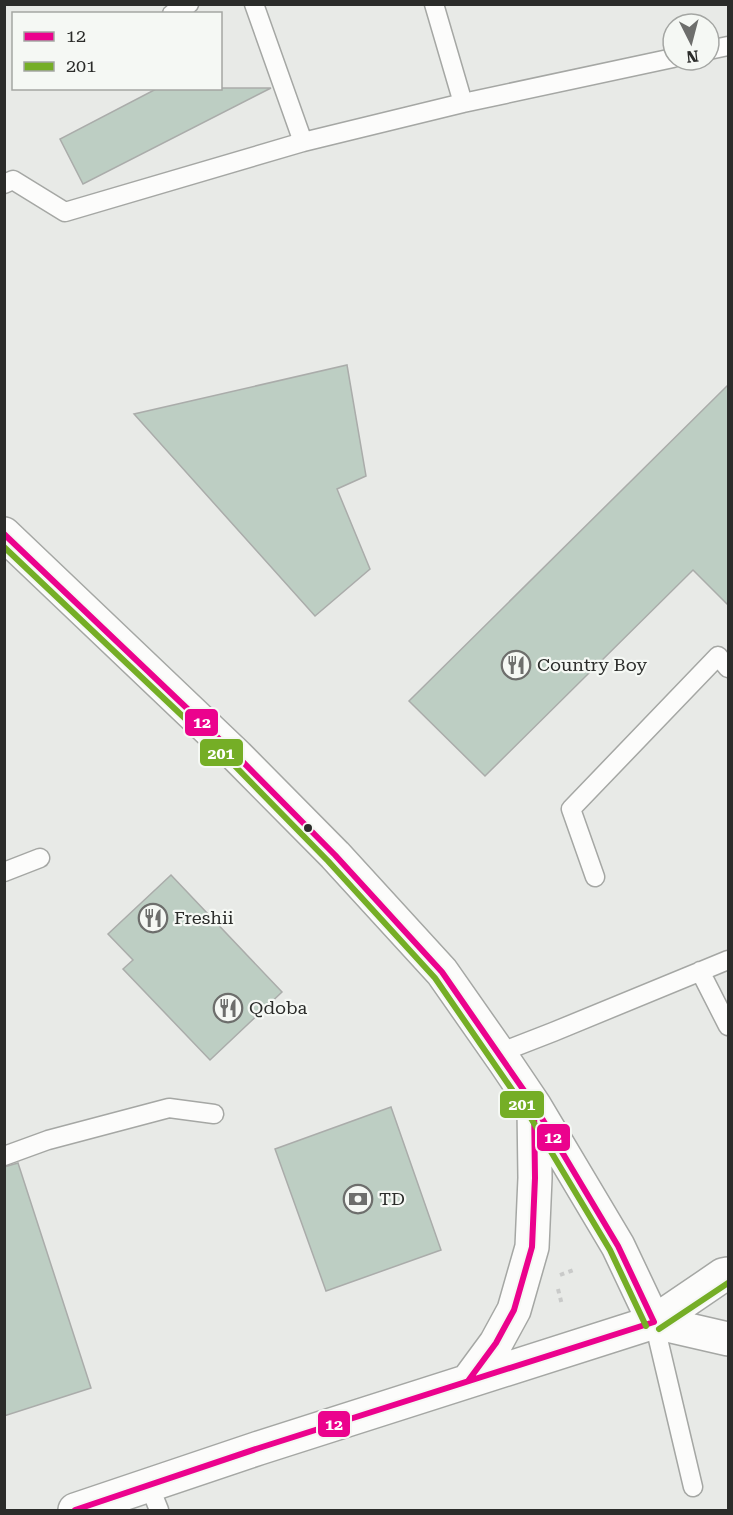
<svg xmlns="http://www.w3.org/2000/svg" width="733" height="1515" viewBox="0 0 733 1515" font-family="'Roboto Serif',serif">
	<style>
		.building { fill: #bdcec3; stroke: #aaacaa; stroke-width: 1.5 }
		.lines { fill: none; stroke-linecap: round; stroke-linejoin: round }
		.lane-casing { stroke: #a5a7a4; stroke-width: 21 }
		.secondary-casing { stroke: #a5a7a4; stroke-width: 36 }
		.path { stroke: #c9cac9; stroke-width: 4; stroke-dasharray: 4.5 4.5; stroke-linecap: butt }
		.lane { stroke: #fcfcfb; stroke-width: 18 }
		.secondary { stroke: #fcfcfb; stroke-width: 33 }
		.bus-1-casing { stroke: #f5f8f4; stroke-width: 10 }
		.bus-2-casing { stroke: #f5f8f4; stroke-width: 10 }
		.bus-1 { stroke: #eb028d; stroke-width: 6 }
		.bus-2 { stroke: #75ae26; stroke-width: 6 }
		.bus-dot { fill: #2b2c2a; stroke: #f5f8f4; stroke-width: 2 }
		.labels { text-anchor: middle; stroke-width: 4.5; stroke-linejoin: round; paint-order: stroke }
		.poi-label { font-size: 18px; fill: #2b2c2a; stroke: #f5f8f4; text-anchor: start }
		.line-badge { stroke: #f5f8f4; stroke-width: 2 }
		.badge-label { font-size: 16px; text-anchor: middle; font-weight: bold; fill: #fff }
	</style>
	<rect width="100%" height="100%" fill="#e8eae7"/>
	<path class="building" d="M158 88H271L83 184 60 139Z
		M347 365 366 476 337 489 370 569 315 616 134 414Z
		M729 384V606L693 570 485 776 409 701Z
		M171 875 282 992 210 1060 123 969 133 960 108 934Z
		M391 1107 441 1250 326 1291 275 1149Z
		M18 1163 91 1388 4 1416V1167Z"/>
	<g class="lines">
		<g class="lane-casing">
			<path id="lane" d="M254 4 303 142
				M172 14 189 4
				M709 50 728 46
				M463 103 673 58
				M4 184 13 180 65 212 303 142 463 103 434 4
				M4 872 40 858
				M595 877 571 809 718 656 728 668
				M700 971 728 1026
				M499 1053 553 1032 728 960
				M4 1156 48 1140 169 1108 214 1114
				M654 1322 693 1487
				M149 1485 159 1510"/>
		</g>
		<g class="secondary-casing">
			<path id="secondary" d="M4 534 237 756 335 855 442 972 505 1062 534 1105 618 1246 654 1322
				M654 1322 728 1339
				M468 1381 496 1343 514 1310 532 1247 535 1178 534 1107
				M75 1510 259 1448 654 1322 723 1275 728 1274"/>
		</g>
		<path class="path" d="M560 1275 576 1269
			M558 1289 562 1305"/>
		<use href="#lane" class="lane"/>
		<use href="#secondary" class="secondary"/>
		<g class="bus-1-casing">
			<path id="bus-1" d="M4 534 237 756 335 855 442 972 534 1105 618 1246 654 1322 259 1448 75 1510
				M468 1381 496 1343 514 1310 532 1247 535 1178 534 1105"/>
		</g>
		<g class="bus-2-casing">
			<path id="bus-2" d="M4 547 231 762 328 861 435 978 526 1110 610 1250 646 1326
				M659 1329 728 1283"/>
		</g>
		<use href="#bus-1" class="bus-1"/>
		<use href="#bus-2" class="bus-2"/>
	</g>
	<defs>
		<g id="restaurant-ring" transform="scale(1.5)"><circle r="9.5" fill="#f5f8f4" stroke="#6d6e6c" stroke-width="1.5"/><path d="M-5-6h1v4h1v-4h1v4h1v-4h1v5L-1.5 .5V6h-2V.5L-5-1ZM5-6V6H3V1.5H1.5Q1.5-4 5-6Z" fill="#6d6e6c"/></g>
		<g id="bank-ring" transform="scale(1.5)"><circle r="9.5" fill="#f5f8f4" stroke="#6d6e6c" stroke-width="1.5"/><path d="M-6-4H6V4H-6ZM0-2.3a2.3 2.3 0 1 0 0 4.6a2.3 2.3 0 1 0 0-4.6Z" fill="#6d6e6c"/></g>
	</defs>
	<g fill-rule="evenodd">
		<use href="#restaurant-ring" x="516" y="665"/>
		<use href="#restaurant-ring" x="153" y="918"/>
		<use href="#restaurant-ring" x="228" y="1008"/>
		<use href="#bank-ring" x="358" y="1199"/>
	</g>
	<circle class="bus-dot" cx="308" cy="828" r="5"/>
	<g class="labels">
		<g class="poi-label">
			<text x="537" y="671">Country Boy</text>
			<text x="174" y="924">Freshii</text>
			<text x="249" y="1014">Qdoba</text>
			<text x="379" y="1205">TD</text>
		</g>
	</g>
	<g class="line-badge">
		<rect x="184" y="708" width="35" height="29" rx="6" fill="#eb028d"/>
		<rect x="199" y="738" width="45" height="29" rx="6" fill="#75ae26"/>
		<rect x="499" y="1090" width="46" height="29" rx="6" fill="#75ae26"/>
		<rect x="536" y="1123" width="35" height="29" rx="6" fill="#eb028d"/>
		<rect x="317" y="1410" width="34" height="28" rx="6" fill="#eb028d"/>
	</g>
	<g class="badge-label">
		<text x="202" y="728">12</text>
		<text x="221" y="759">201</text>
		<text x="522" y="1110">201</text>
		<text x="553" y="1143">12</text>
		<text x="334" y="1430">12</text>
	</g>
	<rect width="733" height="1515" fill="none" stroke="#2b2c2a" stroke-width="12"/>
	<rect x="12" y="12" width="210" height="78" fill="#f5f8f4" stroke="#a4a6a3" stroke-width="1.5"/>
	<rect x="24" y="32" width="30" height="9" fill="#eb028d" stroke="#a4a6a3" stroke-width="1.5"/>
	<text x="66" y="42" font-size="18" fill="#2b2c2a">12</text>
	<rect x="24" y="62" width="30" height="9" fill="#75ae26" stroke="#a4a6a3" stroke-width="1.5"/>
	<text x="66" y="72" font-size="18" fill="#2b2c2a">201</text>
	<g transform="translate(691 42) rotate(174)"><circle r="28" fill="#f5f8f4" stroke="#a4a6a3" stroke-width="1.5"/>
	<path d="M0-4.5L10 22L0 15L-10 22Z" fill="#6d6e6c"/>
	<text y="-9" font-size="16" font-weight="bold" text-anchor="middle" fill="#2b2c2a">N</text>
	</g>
</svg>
